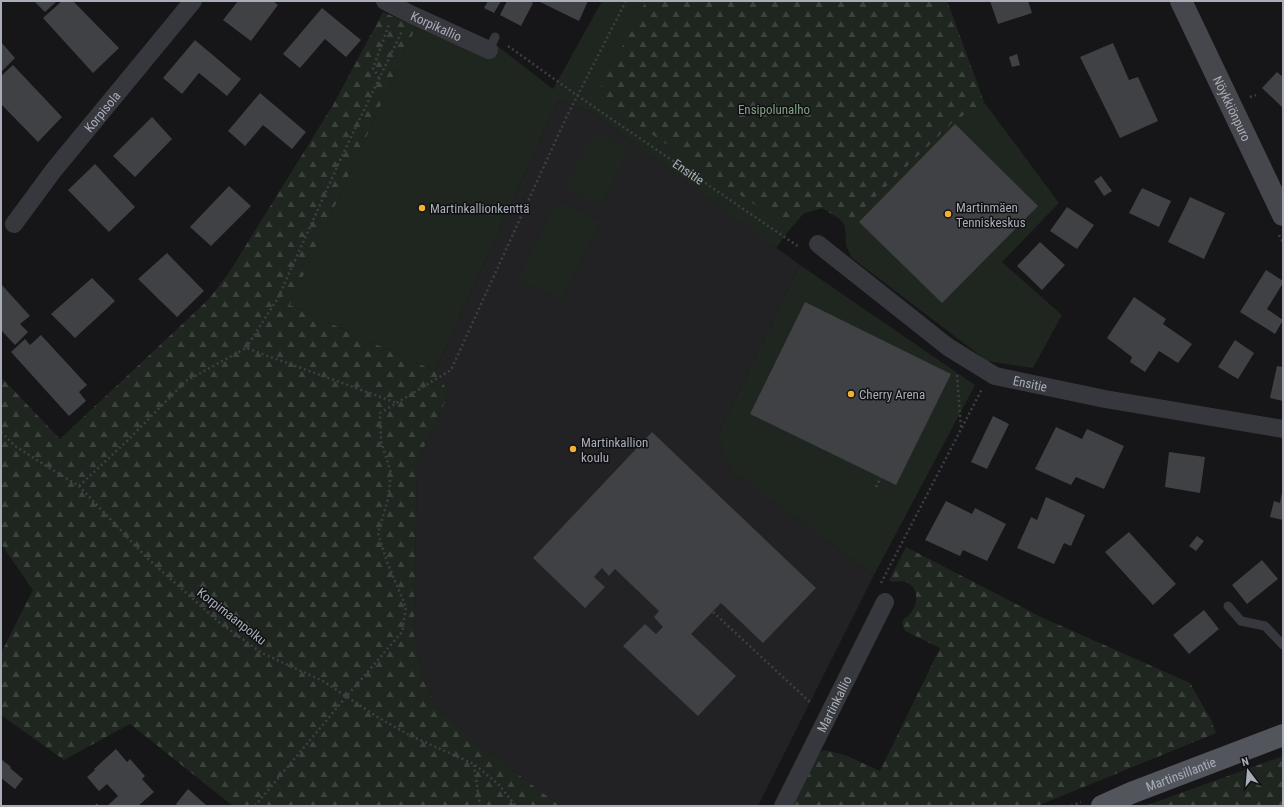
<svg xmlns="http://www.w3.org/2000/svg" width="1284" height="807" viewBox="0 0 1284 807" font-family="'Roboto Condensed',sans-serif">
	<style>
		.built { fill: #222225 }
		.green { fill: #1e261f }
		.forest { fill: url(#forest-firs) }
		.building { fill: #404145 }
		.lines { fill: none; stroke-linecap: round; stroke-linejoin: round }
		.path { stroke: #3d3f44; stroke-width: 2.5; stroke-dasharray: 2 3; stroke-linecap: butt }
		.lane { stroke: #37383d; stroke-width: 9 }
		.street { stroke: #37383d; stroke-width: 18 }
		.secondary { stroke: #45474d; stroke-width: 22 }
		.primary { stroke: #53555c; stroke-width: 22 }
		.poi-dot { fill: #f2b134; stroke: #111113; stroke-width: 1.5 }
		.labels { text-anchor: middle; stroke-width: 3; stroke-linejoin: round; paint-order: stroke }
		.street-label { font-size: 13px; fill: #a8adb8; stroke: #111113 }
		.park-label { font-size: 13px; fill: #7fa381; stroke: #111113 }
		.poi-label { font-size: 13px; fill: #a8adb8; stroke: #111113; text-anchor: start }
	</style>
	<defs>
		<pattern id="forest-firs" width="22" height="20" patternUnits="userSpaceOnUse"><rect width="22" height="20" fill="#1e261f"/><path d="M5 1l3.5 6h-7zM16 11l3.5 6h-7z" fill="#3c433d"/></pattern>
	</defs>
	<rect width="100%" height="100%" fill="#161618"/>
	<path class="built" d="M558 101 590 111 800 265 717 436 734 472 874 575 758 806H560L476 742 436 707 422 675 414 635 417 463 449 393 435 371Z"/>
	<path class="green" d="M602 1H947L984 102 1059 203 1002 262 1062 315 1033 368 987 361 852 258 846 246 845 226 840 219 822 208 804 213 793 225 776 248 590 111 558 101 435 371 290 305 416 27 490 59 496 45 553 89Z
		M594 132 629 150 600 206 565 187Z
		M557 200 600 222 561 300 518 279Z
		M800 265 975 385 874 575 733 472 717 436Z"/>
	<path class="forest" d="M646 1H947L984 102 953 122 845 226 840 219 822 208 804 213 790 229 596 96Z
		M383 12 416 27 290 305 435 371 449 393 417 463 414 634 422 675 436 707 476 742 560 806H233L130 724 64 760 1 715V653L33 590 1 544V377L60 439 209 299 230 271 333 105Z
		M906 547 1041 617 1190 683 1211 720 1216 733 1037 806H792L819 753 824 750 845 755 880 771 940 648 905 631 902 623 903 620C906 617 910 615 912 611 920 601 917 583 902 581 899 581 896 582 893 582L889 580Z
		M1283 756V806H1145Z"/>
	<path class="building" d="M34 1H57L45 12Z
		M62 1H73L119 48 93 73 43 18Z
		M238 1H273L278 5 251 41 223 20Z
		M488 1H501L494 13 484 8Z
		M507 1H529L533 3 521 26 500 15Z
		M538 1H588L579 21Z
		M990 1H1028L1032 13 998 24Z
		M322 8 361 40 346 57 325 39 300 68 283 54Z
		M195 40 241 79 227 96 199 73 182 94 163 78Z
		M1 42 15 58 1 72Z
		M1113 43 1129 80 1138 77 1158 121 1120 138 1080 57Z
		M1017 54 1020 65 1012 67 1009 57Z
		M13 65 62 117 38 142 1 104V76Z
		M1277 72 1283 77V108L1262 88Z
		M260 93 306 132 292 149 263 125 245 146 228 131Z
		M152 117 172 139 135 177 113 156Z
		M955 124 1038 206 942 303 859 222Z
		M95 164 135 207 109 232 68 190Z
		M1101 176 1112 191 1104 196 1094 181Z
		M229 186 251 206 211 246 190 227Z
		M1142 188 1171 201 1159 227 1129 213Z
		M1190 197 1225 213 1204 259 1168 242Z
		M1067 207 1094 225 1077 249 1050 231Z
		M1040 242 1065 265 1042 290 1017 266Z
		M167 253 204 291 177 317 138 279Z
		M1266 270 1283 281V283L1267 309 1283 320 1275 334 1240 312Z
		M92 278 115 301 75 338 51 314Z
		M1 284 30 316 20 324 28 332 15 345 1 330Z
		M1134 297 1166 319 1163 324 1192 344 1178 363 1159 351 1145 372 1130 362 1132 357 1107 338Z
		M805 302 951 374 896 485 750 414Z
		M41 335 87 385 79 392 86 401 69 416 11 352 25 339 30 345Z
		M1235 340 1254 353 1238 379 1218 367Z
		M1277 366 1283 367V401L1270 398Z
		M993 416 1009 424 987 469 971 462Z
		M1056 427 1082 439 1087 429 1124 446 1104 489 1076 477 1071 485 1035 469Z
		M652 432 816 588 763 643 721 603 691 634 736 676 698 716 623 646 645 624 656 634 663 627 654 617 659 611 615 569 609 576 602 568 594 577 605 587 585 608 533 558Z
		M1169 452 1205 457 1200 493 1165 487Z
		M1282 492 1283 520 1270 517 1274 501 1280 503Z
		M1046 497 1085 515 1071 546 1064 543 1054 564 1017 548 1031 517 1037 520Z
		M946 501 972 514 975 508 1006 524 987 561 963 550 960 556 925 540Z
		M1129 532 1176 584 1153 605 1105 552Z
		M1197 536 1204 541 1196 551 1189 546Z
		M1262 560 1278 579 1247 604 1232 585Z
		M1204 610 1219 629 1189 654 1173 635Z
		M116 749 127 762 130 759 145 776 142 779 154 792 138 806H107L118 796 107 784 99 791 87 777 95 770 94 769Z
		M1 759 11 767 10 768 23 779 15 789 1 778Z
		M188 789 207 806H178L176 804Z"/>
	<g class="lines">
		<g class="path">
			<path id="s1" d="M508 46 578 96 799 247"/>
			<path d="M379 78 373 68 389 25"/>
			<path d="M1250 97 1256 95"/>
			<path d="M1279 235 1283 242"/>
			<path d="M246 348 278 298 342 156 402 31"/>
			<path d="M957 375 961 427"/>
			<path d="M1 432 15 446 43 464 79 486 146 557 220 623 262 653 323 681 379 718 411 736 474 764 498 784 516 806"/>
			<path d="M79 486 126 442 186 381 246 348 397 403"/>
			<path d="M876 487 881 477"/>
			<path d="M881 583 982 389"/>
			<path d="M713 612 812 704"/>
			<path d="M474 765 480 806"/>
			<path d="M96 806 97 805 98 806"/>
			<path d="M255 806 346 697 402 632 406 607 387 562 378 533 388 499 391 473 381 441 380 413 451 370 566 118 626 1"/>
			<path d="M1071 806 1081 802"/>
		</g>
		<path class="lane" d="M489 50 495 37
			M1228 606 1241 621 1265 626 1283 645"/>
		<g class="street">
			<path id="s2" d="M385 1 410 14 489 50"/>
			<path id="s3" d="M14 224 53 171 193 1"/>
			<path id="s4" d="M818 244 948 347 995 376 1105 399 1283 429"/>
			<path id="s5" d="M783 806 885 602"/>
		</g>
		<path class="secondary" id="s6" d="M1181 1 1283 215"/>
		<path class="primary" id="s7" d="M1102 806 1131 793 1283 735"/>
	</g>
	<g class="poi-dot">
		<circle cx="422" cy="208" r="4"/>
		<circle cx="948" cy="214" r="4"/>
		<circle cx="851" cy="394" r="4"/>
		<circle cx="573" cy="449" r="4"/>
	</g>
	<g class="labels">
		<g class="street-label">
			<text dy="5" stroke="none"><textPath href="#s2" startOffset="57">Korpikallio</textPath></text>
			<text dy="5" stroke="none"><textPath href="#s6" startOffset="119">Nöykkiönpuro</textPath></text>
			<text dy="5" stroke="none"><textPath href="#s3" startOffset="143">Korpisola</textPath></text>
			<text dy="5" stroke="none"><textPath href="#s1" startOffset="220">Ensitie</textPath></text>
			<text dy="5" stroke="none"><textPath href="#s4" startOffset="257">Ensitie</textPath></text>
			<text transform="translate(232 616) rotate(38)" y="5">Korpimaanpolku</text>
			<text dy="5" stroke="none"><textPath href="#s5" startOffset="114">Martinkallio</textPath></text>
			<text dy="5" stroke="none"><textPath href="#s7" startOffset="85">Martinsillantie</textPath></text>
		</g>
		<g class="park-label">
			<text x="774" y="114">Ensipolunalho</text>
		</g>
		<g class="poi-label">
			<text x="956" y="212">Martinmäen<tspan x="956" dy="15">Tenniskeskus</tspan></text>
			<text x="430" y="213">Martinkallionkenttä</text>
			<text x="859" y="399">Cherry Arena</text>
			<text x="581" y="447">Martinkallion<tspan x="581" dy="15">koulu</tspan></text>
		</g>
	</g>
	<rect width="1284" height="807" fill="none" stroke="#a8adb8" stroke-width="4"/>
	<g transform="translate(1248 771) rotate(344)" stroke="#111113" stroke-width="3" paint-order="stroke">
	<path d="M0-3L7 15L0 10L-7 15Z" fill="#a8adb8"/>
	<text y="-6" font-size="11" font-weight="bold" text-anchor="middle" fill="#a8adb8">N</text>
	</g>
</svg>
